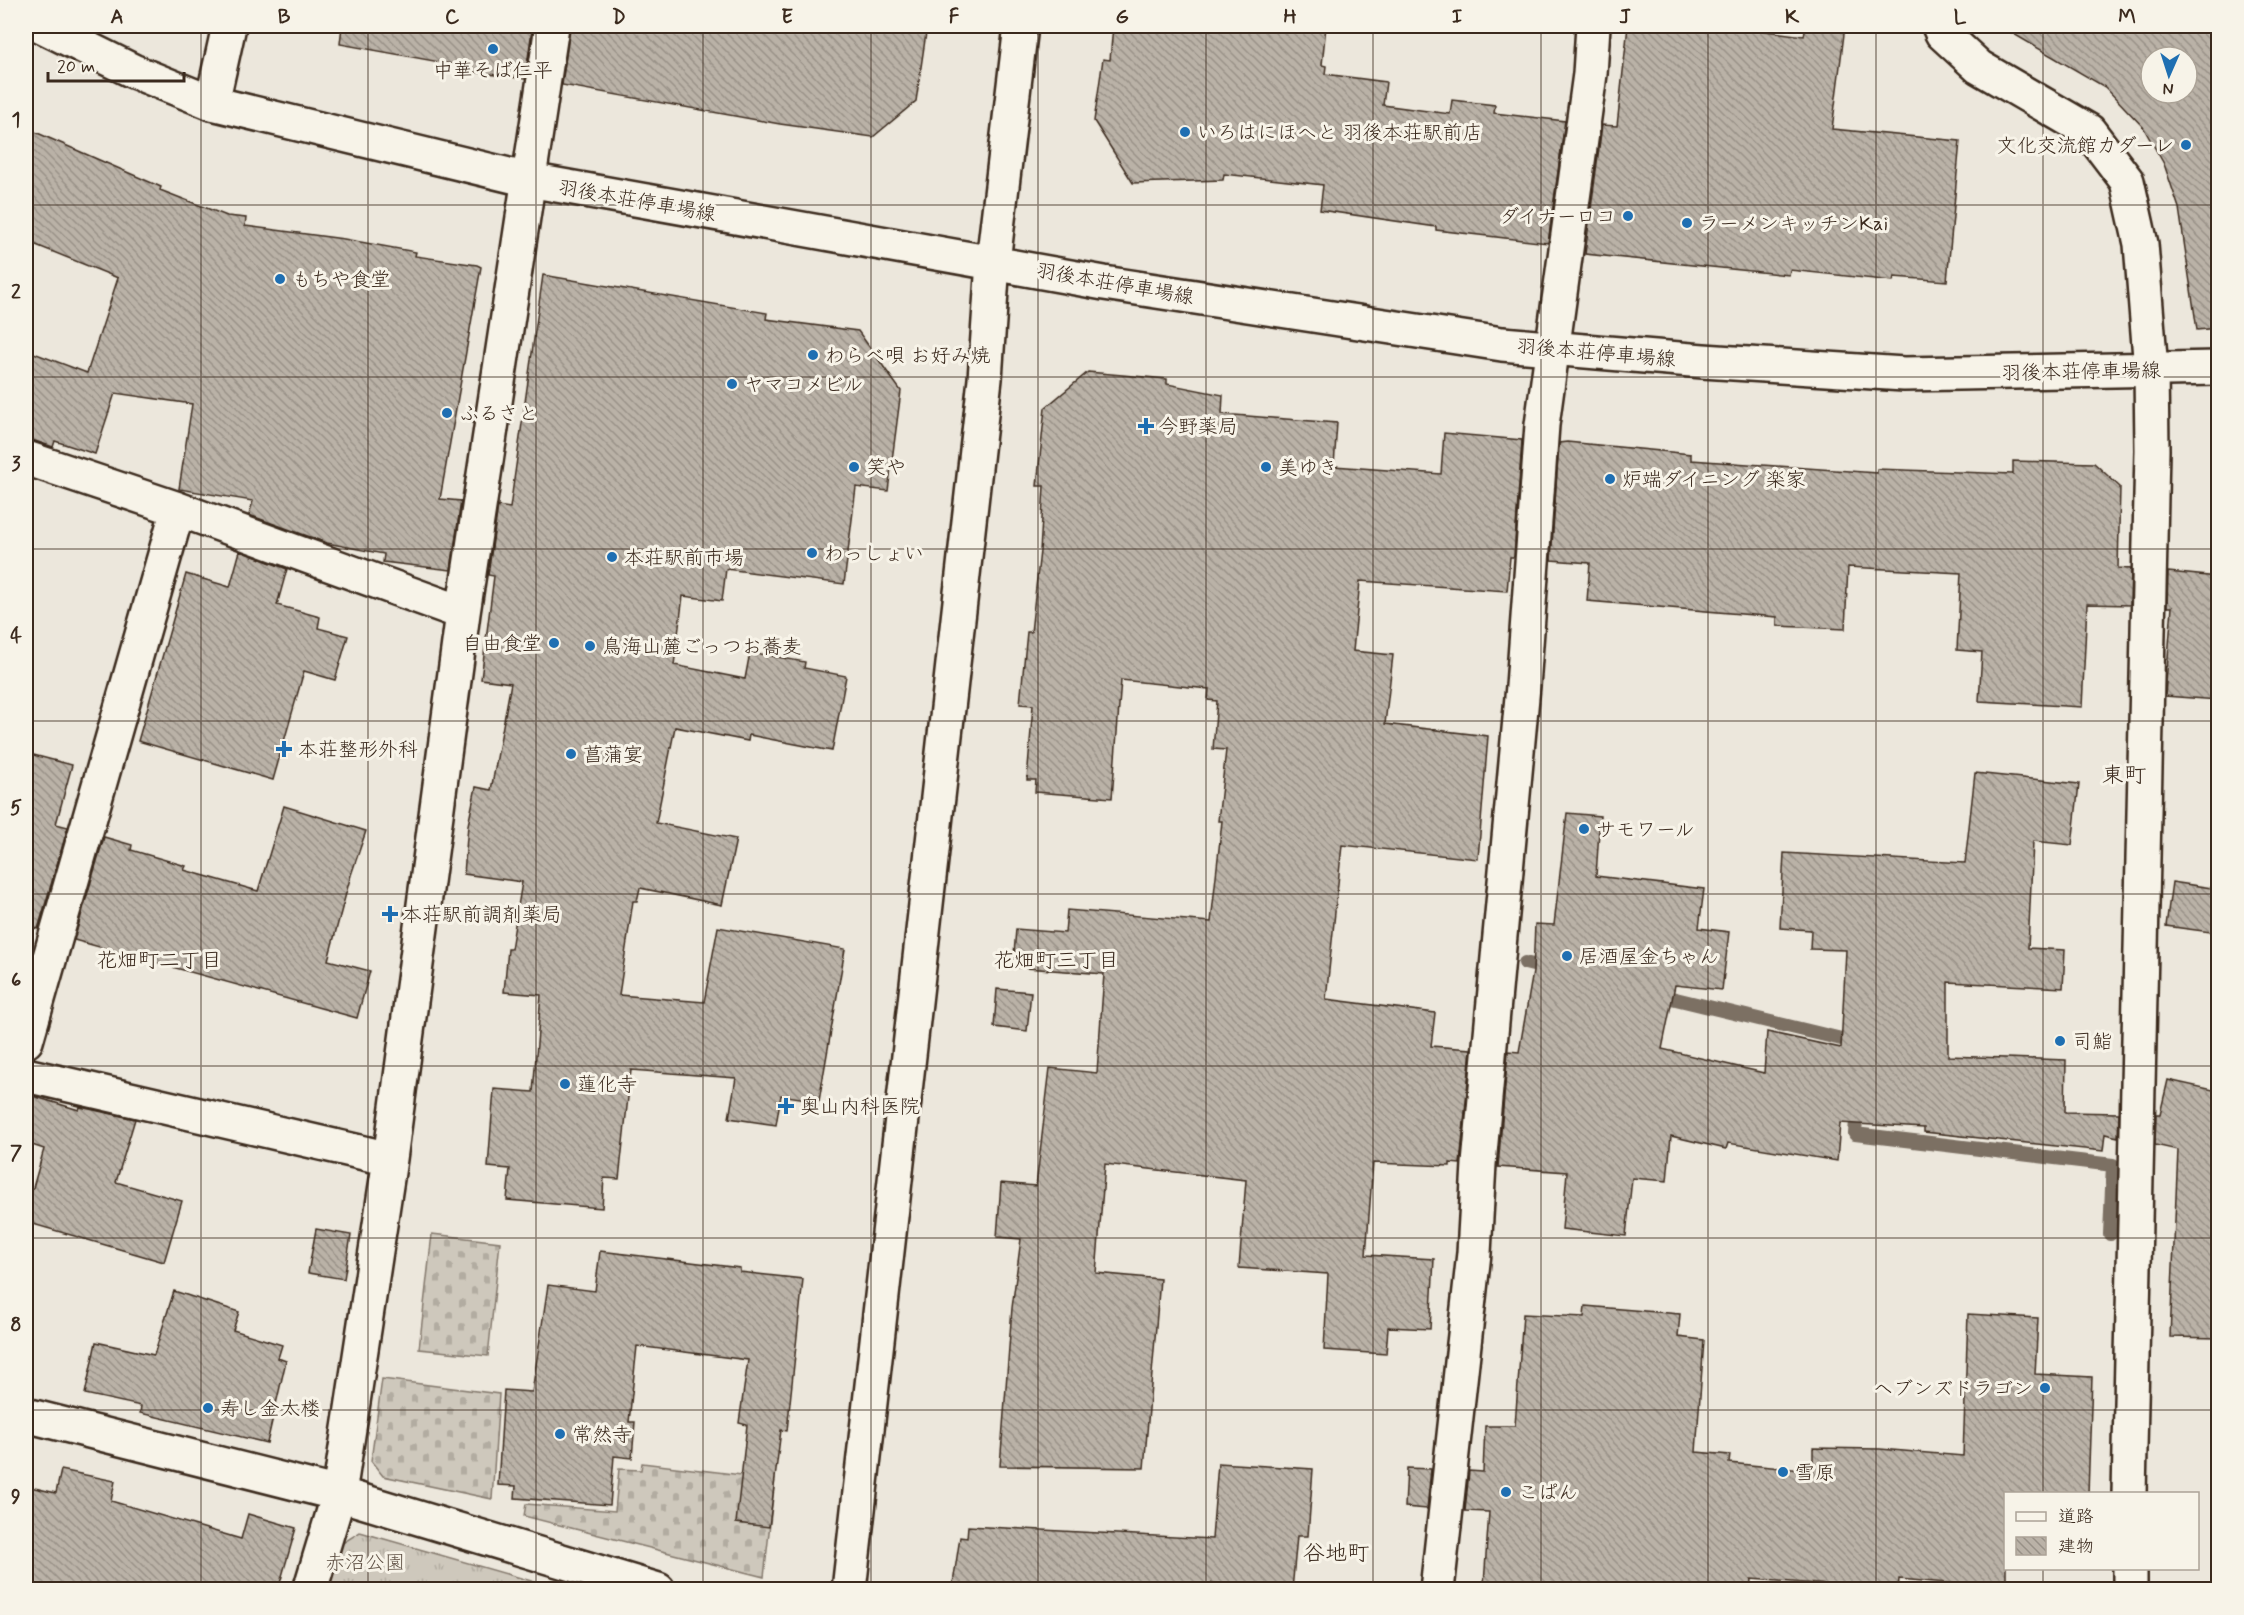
<svg xmlns="http://www.w3.org/2000/svg" width="2244" height="1615" viewBox="0 0 2244 1615" font-family="Mynerve,'Klee One',sans-serif">
	<style>
		.grass { fill: url(#grass-tufts); stroke: #84796d; stroke-width: 1.5 }
		.cemetery { fill: url(#cemetery-stones); stroke: #84796d; stroke-width: 1.5 }
		.lines { fill: none; stroke-linecap: round; stroke-linejoin: round }
		.stream { stroke: #7c7064; stroke-width: 14 }
		.building { fill: url(#building-back-hatch); stroke: #3b2a1e; stroke-width: 1.5; fill-rule: evenodd }
		.street-casing { stroke: #3b2a1e; stroke-width: 38 }
		.secondary-casing { stroke: #3b2a1e; stroke-width: 38 }
		.street { stroke: #f7f3e8; stroke-width: 33 }
		.secondary { stroke: #f7f3e8; stroke-width: 33 }
		.grid { fill: none; stroke: #3b2a1e; stroke-width: 1.5; stroke-opacity: 0.55 }
		.poi-dot { fill: #1f6fb2; stroke: #f7f3e8; stroke-width: 2 }
		.labels { text-anchor: middle; stroke-width: 6; stroke-linejoin: round; paint-order: stroke }
		.poi-label { font-size: 20px; fill: #3b2a1e; stroke: #f7f3e8; text-anchor: start }
		.street-label { font-size: 20px; fill: #3b2a1e; stroke: #f7f3e8 }
		.park-label { font-size: 20px; fill: #605246; stroke: #f7f3e8 }
		.neighbourhood-label { font-size: 21px; fill: #3b2a1e; stroke: #f7f3e8 }
		.quarter-label { font-size: 22px; fill: #3b2a1e; stroke: #f7f3e8 }
		.neatline { fill: none; stroke: #3b2a1e; stroke-width: 2 }
		.grid-label { font-size: 20px; text-anchor: middle; font-weight: bold; fill: #3b2a1e }
	</style>
	<defs>
		<pattern id="grass-tufts" width="24" height="20" patternUnits="userSpaceOnUse" patternTransform="scale(1.5)"><rect width="24" height="20" fill="#cec8bc"/><path d="M3 7l-1-3M5 7V3M7 7l1-3M15 17l-1-3M17 17v-4M19 17l1-3" fill="none" stroke="#b2aca1"/></pattern>
		<pattern id="cemetery-stones" width="16" height="16" patternUnits="userSpaceOnUse" patternTransform="scale(1.5)"><rect width="16" height="16" fill="#cec8bc"/><path d="M2 7V4a2 2 0 0 1 4 0v3zM10 15v-3a2 2 0 0 1 4 0v3z" fill="#b2aca1"/></pattern>
		<pattern id="building-back-hatch" width="6" height="6" patternUnits="userSpaceOnUse" patternTransform="scale(1.5)"><rect width="6" height="6" fill="#bab2a7"/><path d="M-1 5l2 2M0 0l6 6M5-1l2 2" fill="none" stroke="#989187"/></pattern>
	</defs>
	<rect width="100%" height="100%" fill="#ece7dc"/>
	<filter id="ink" filterUnits="userSpaceOnUse"><feTurbulence type="fractalNoise" baseFrequency=".0167" numOctaves="2"/><feDisplacementMap in="SourceGraphic" scale="12" xChannelSelector="R" yChannelSelector="G"/><feConvolveMatrix kernelMatrix="1 2 1 2 8 2 1 2 1" color-interpolation-filters="sRGB"/></filter>
	<g filter="url(#ink)">
		<path class="grass" d="M360 1532 559 1589 322 1590 333 1549Z"/>
		<path class="cemetery" d="M432 1234 500 1242 488 1356 419 1349Z
			M382 1379 499 1394 492 1499 383 1476 371 1461Z
			M642 1463 775 1479 764 1577 524 1516 526 1504 615 1511 619 1469 641 1470Z"/>
		<g class="lines">
			<path class="stream" d="M1525 963 1549 969
				M1655 994 1858 1043
				M1857 1105 1855 1134 2113 1165 2110 1234"/>
		</g>
		<path class="building" d="M342 26H509L532 30 525 79 461 70 462 66 340 44Z
			M570 26H927L916 101 873 137 780 124 562 85Z
			M1113 26H1326L1322 65 1326 66 1325 74 1386 82 1383 105 1450 114 1452 100 1495 105 1494 113 1565 121 1548 243 1436 230V227L1320 210 1323 185 1224 174 1223 180 1133 183 1094 121 1103 59 1110 60Z
			M1628 26H1726L1804 36 1806 26H1845L1832 129 1960 141 1947 281 1894 277 1893 281 1790 270 1789 275 1585 254 1602 125 1617 126Z
			M2000 26H2218V328L2197 330 2179 208 2164 164 2143 127 2105 87ZM2151 57H2187V93H2151Z
			M26 128 161 187 160 190 227 216 246 218 245 226 344 239 416 252 415 256 477 265 481 267 440 499 461 501 451 570 383 562 384 554 327 543 249 515 253 501 179 489 192 404 115 393 95 454 55 441 53 447 26 438V350L87 373 118 278 26 241Z
			M543 275 767 313 766 319 858 331 901 391 888 491 856 487 844 584 726 569 722 601 683 596 674 665 745 679 750 652 805 662 804 668 846 676 832 751 749 735 748 741 675 727 656 823 736 839 722 905 640 888 637 901H633L619 995 704 1002 718 927 845 949 819 1101 781 1095 776 1125 729 1118 736 1078 631 1070 619 1179 604 1178 602 1208 507 1200 510 1169 488 1167 494 1089 533 1092 541 995 504 992 508 949H511L522 882 464 874 468 825 476 787 491 790 511 683 481 679 494 576 488 575 498 506 510 508Z
			M1088 372 1167 379V384L1223 395 1222 414 1337 423 1334 466 1441 474 1444 433 1522 440 1514 557H1510L1507 591 1360 581 1353 651 1393 655 1385 724 1488 736 1478 859 1342 845 1326 999 1435 1013 1431 1046 1471 1049 1460 1164 1450 1163V1166L1373 1163 1366 1255 1434 1259 1430 1329 1388 1327 1386 1354 1324 1350 1328 1274 1239 1268 1246 1180 1105 1164 1096 1273 1160 1279 1144 1468 1000 1466 1012 1308 1021 1239 997 1237 1001 1183 1036 1186 1050 1068 1097 1073 1104 974 1013 967 1016 929 1065 933 1067 910 1211 922 1222 821H1218L1226 750 1213 749 1217 701 1208 700 1209 689 1121 680 1112 798 1035 792 1036 780H1027L1033 705 1020 704 1027 632H1031L1040 551 1044 486H1037L1045 408Z
			M1567 442 1691 454V460L1877 473V469L2013 474V461L2094 463 2120 487 2118 568 2131 569 2130 605 2087 604 2082 707 1979 701 1982 652 1957 650 1961 573 1848 567 1845 629 1777 626V617L1587 601 1590 563 1551 560 1559 443Z
			M240 551 287 569 277 605 320 617 318 628 348 636 335 680 304 671 273 780 138 741 186 574 230 587Z
			M2168 572 2218 577V700L2165 696 2172 607H2167Z
			M26 753 72 765 56 824 68 827 38 929 26 926Z
			M1975 773 2079 784 2072 845 2033 841 2028 948 2065 950 2063 988 1948 982V1056L2066 1060 2065 1112 2119 1113 2118 1137 2105 1134 2103 1151 1924 1132V1128L1840 1123 1837 1161 1728 1143 1726 1149 1671 1136 1667 1181 1632 1178 1626 1236 1562 1229 1567 1172 1498 1167 1508 1051 1519 1052 1533 972 1535 924 1554 925 1567 813 1600 816 1596 876 1704 889 1699 928 1729 932 1722 990 1675 985 1662 1049 1764 1073 1767 1032 1841 1048 1846 950 1810 949 1811 930 1780 928 1784 853 1965 863Z
			M284 806 366 831 351 875 328 960 370 971 357 1018 74 940 104 837 132 845 131 850 186 866 184 870 258 891Z
			M2172 882 2218 889V933L2166 926Z
			M997 989 1031 992 1027 1031 994 1027Z
			M2168 1080 2218 1091V1338L2170 1337 2178 1150 2155 1145 2156 1114H2160Z
			M26 1094 79 1110 80 1107 135 1119 116 1182 182 1201 164 1262 26 1222V1212L44 1149 26 1143Z
			M316 1229 351 1235 344 1279 308 1273Z
			M600 1251 740 1268V1272L803 1279 787 1431 781 1430 769 1527 736 1523 747 1425 739 1423 748 1360 637 1346 629 1422H635L632 1458 614 1456 610 1505 515 1498 516 1486 498 1485 504 1390 532 1392 548 1285 595 1291Z
			M174 1291 239 1312 233 1330 282 1345 278 1358 286 1361 267 1443 140 1413 141 1406 85 1394 96 1342 154 1355Z
			M1585 1306 1680 1314 1678 1337 1704 1340 1696 1452 1730 1455 1729 1463 1813 1471V1448L1880 1449 1963 1456 1968 1314 2038 1318 2035 1374 2092 1377 2088 1494H2006V1590H1970V1585L1899 1579 1898 1590 1751 1579 1750 1590H1513V1586L1484 1584 1489 1512 1465 1511 1469 1471 1483 1472 1485 1426H1515L1523 1314 1584 1317Z
			M1218 1463 1313 1469 1308 1536H1297L1292 1590 1212 1583 1211 1590H952L960 1537 967 1538 968 1526 1212 1539Z
			M1407 1468 1431 1469 1427 1509 1405 1507Z
			M61 1470 115 1481 111 1501 241 1539 248 1514 296 1528 278 1590H26V1486L56 1493Z"/>
		<g class="lines">
			<g class="street-casing">
				<path id="street" d="M212 103 229 26
					M26 458 178 509 463 613
					M26 1041 178 509
					M26 1075 390 1159
					M26 1415 339 1494 658 1590
					M2129 1494 2152 450 2151 370
					M2130 1568V1590
					M310 1590 339 1494 390 1159 463 613 552 26
					M1437 1590 1474 1253 1479 1164 1523 686 1542 425 1590 74 1593 26"/>
			</g>
			<g class="secondary-casing">
				<path id="secondary" d="M42 26 133 71 212 103 529 180 1104 283 1502 344 1703 361 1904 374 2218 368
					M1939 26 1942 33 1979 67 2089 131 2127 181 2141 244 2151 370
					M849 1590 985 379 993 262 1021 26"/>
			</g>
			<use href="#street" class="street"/>
			<use href="#secondary" class="secondary"/>
		</g>
	</g>
	<path class="grid" d="M201 26V1590M368 26V1590M536 26V1590M703 26V1590M871 26V1590M1038 26V1590M1206 26V1590M1373 26V1590M1541 26V1590M1708 26V1590M1876 26V1590M2043 26V1494M26 205H2218M26 377H2218M26 549H2218M26 721H2218M26 894H2218M26 1066H2218M26 1238H2218M26 1410H2218M2043 1568V1590"/>
	<g class="poi-dot">
		<circle cx="493" cy="49" r="6"/>
		<circle cx="1185" cy="132" r="6"/>
		<circle cx="2186" cy="145" r="6"/>
		<circle cx="1628" cy="216" r="6"/>
		<circle cx="1687" cy="223" r="6"/>
		<circle cx="280" cy="279" r="6"/>
		<circle cx="813" cy="355" r="6"/>
		<circle cx="732" cy="384" r="6"/>
		<circle cx="447" cy="413" r="6"/>
		<path d="M1143 417h6v6h6v6h-6v6h-6v-6h-6v-6h6z"/>
		<circle cx="854" cy="467" r="6"/>
		<circle cx="1266" cy="467" r="6"/>
		<circle cx="1610" cy="479" r="6"/>
		<circle cx="812" cy="553" r="6"/>
		<circle cx="612" cy="557" r="6"/>
		<circle cx="554" cy="643" r="6"/>
		<circle cx="590" cy="646" r="6"/>
		<path d="M281 740h6v6h6v6h-6v6h-6v-6h-6v-6h6z"/>
		<circle cx="571" cy="754" r="6"/>
		<circle cx="1584" cy="829" r="6"/>
		<path d="M387 905h6v6h6v6h-6v6h-6v-6h-6v-6h6z"/>
		<circle cx="1567" cy="956" r="6"/>
		<circle cx="2060" cy="1041" r="6"/>
		<circle cx="565" cy="1084" r="6"/>
		<path d="M783 1097h6v6h6v6h-6v6h-6v-6h-6v-6h6z"/>
		<circle cx="2045" cy="1388" r="6"/>
		<circle cx="208" cy="1408" r="6"/>
		<circle cx="560" cy="1434" r="6"/>
		<circle cx="1783" cy="1472" r="6"/>
		<circle cx="1506" cy="1492" r="6"/>
	</g>
	<g class="labels">
		<g class="poi-label">
			<text x="493" y="77" text-anchor="middle">中華そば仁平</text>
			<text x="1197" y="139">いろはにほへと 羽後本荘駅前店</text>
			<text x="2174" y="152" text-anchor="end">文化交流館カダーレ</text>
			<text x="1616" y="223" text-anchor="end">ダイナーロコ</text>
			<text x="1699" y="230">ラーメンキッチンKai</text>
			<text x="292" y="286">もちや食堂</text>
			<text x="825" y="362">わらべ唄 お好み焼</text>
			<text x="744" y="391">ヤマコメビル</text>
			<text x="459" y="420">ふるさと</text>
			<text x="1158" y="433">今野薬局</text>
			<text x="866" y="474">笑や</text>
			<text x="1278" y="474">美ゆき</text>
			<text x="1622" y="486">炉端ダイニング 楽家</text>
			<text x="824" y="560">わっしょい</text>
			<text x="624" y="564">本荘駅前市場</text>
			<text x="542" y="650" text-anchor="end">自由食堂</text>
			<text x="602" y="653">鳥海山麓ごっつお蕎麦</text>
			<text x="298" y="756">本荘整形外科</text>
			<text x="583" y="761">菖蒲宴</text>
			<text x="1596" y="836">サモワール</text>
			<text x="402" y="921">本荘駅前調剤薬局</text>
			<text x="1579" y="963">居酒屋金ちゃん</text>
			<text x="2072" y="1048">司鮨</text>
			<text x="577" y="1091">蓮化寺</text>
			<text x="800" y="1113">奥山内科医院</text>
			<text x="2033" y="1395" text-anchor="end">ヘブンズドラゴン</text>
			<text x="220" y="1415">寿し金太楼</text>
			<text x="572" y="1441">常然寺</text>
			<text x="1795" y="1479">雪原</text>
			<text x="1518" y="1499">こぱん</text>
		</g>
		<g class="street-label">
			<text transform="translate(637 200) rotate(10)" y="7">羽後本荘停車場線</text>
			<text transform="translate(1115 283) rotate(10)" y="7">羽後本荘停車場線</text>
			<text transform="translate(1596 352) rotate(5)" y="7">羽後本荘停車場線</text>
			<text transform="translate(2081 371) rotate(-1)" y="7">羽後本荘停車場線</text>
		</g>
		<g class="park-label">
			<text x="365" y="1569">赤沼公園</text>
		</g>
		<g class="neighbourhood-label">
			<text x="159" y="967">花畑町二丁目</text>
			<text x="1056" y="967">花畑町三丁目</text>
		</g>
		<g class="quarter-label">
			<text x="2124" y="782">東町</text>
			<text x="1336" y="1560">谷地町</text>
		</g>
	</g>
	<rect width="2244" height="1615" fill="none" stroke="#f7f3e8" stroke-width="66"/>
	<rect x="2004" y="1492" width="195" height="78" fill="#f7f3e8" stroke="#aca397" stroke-width="1.5"/>
	<rect x="2016" y="1512" width="30" height="9" fill="#f7f3e8" stroke="#aca397" stroke-width="1.5"/>
	<text x="2058" y="1522" font-size="18" fill="#3b2a1e">道路</text>
	<rect x="2016" y="1537" width="30" height="18" fill="url(#building-back-hatch)" stroke="#aca397" stroke-width="1.5"/>
	<text x="2058" y="1552" font-size="18" fill="#3b2a1e">建物</text>
	<g transform="translate(2169 75) rotate(183)"><circle r="28" fill="#f7f3e8" stroke="#aca397" stroke-width="1.5"/>
	<path d="M0-4.5L10 22L0 15L-10 22Z" fill="#1f6fb2"/>
	<text y="-9" font-size="16" font-weight="bold" text-anchor="middle" fill="#3b2a1e">N</text>
	</g>
	<path d="M48 72v9h136v-9" fill="none" stroke="#3b2a1e" stroke-width="3"/>
	<text x="57" y="72" font-size="18" fill="#3b2a1e" stroke="#f7f3e8" stroke-width="4.5" paint-order="stroke">20 m</text>
	<rect x="33" y="33" width="2178" height="1549" class="neatline"/>
	<g class="grid-label">
		<text x="117" y="23">A</text>
		<text x="284" y="23">B</text>
		<text x="452" y="23">C</text>
		<text x="619" y="23">D</text>
		<text x="787" y="23">E</text>
		<text x="954" y="23">F</text>
		<text x="1122" y="23">G</text>
		<text x="1290" y="23">H</text>
		<text x="1457" y="23">I</text>
		<text x="1625" y="23">J</text>
		<text x="1792" y="23">K</text>
		<text x="1960" y="23">L</text>
		<text x="2127" y="23">M</text>
		<text x="16" y="126">1</text>
		<text x="16" y="298">2</text>
		<text x="16" y="470">3</text>
		<text x="16" y="642">4</text>
		<text x="16" y="814">5</text>
		<text x="16" y="986">6</text>
		<text x="16" y="1159">7</text>
		<text x="16" y="1331">8</text>
		<text x="16" y="1503">9</text>
	</g>
</svg>
